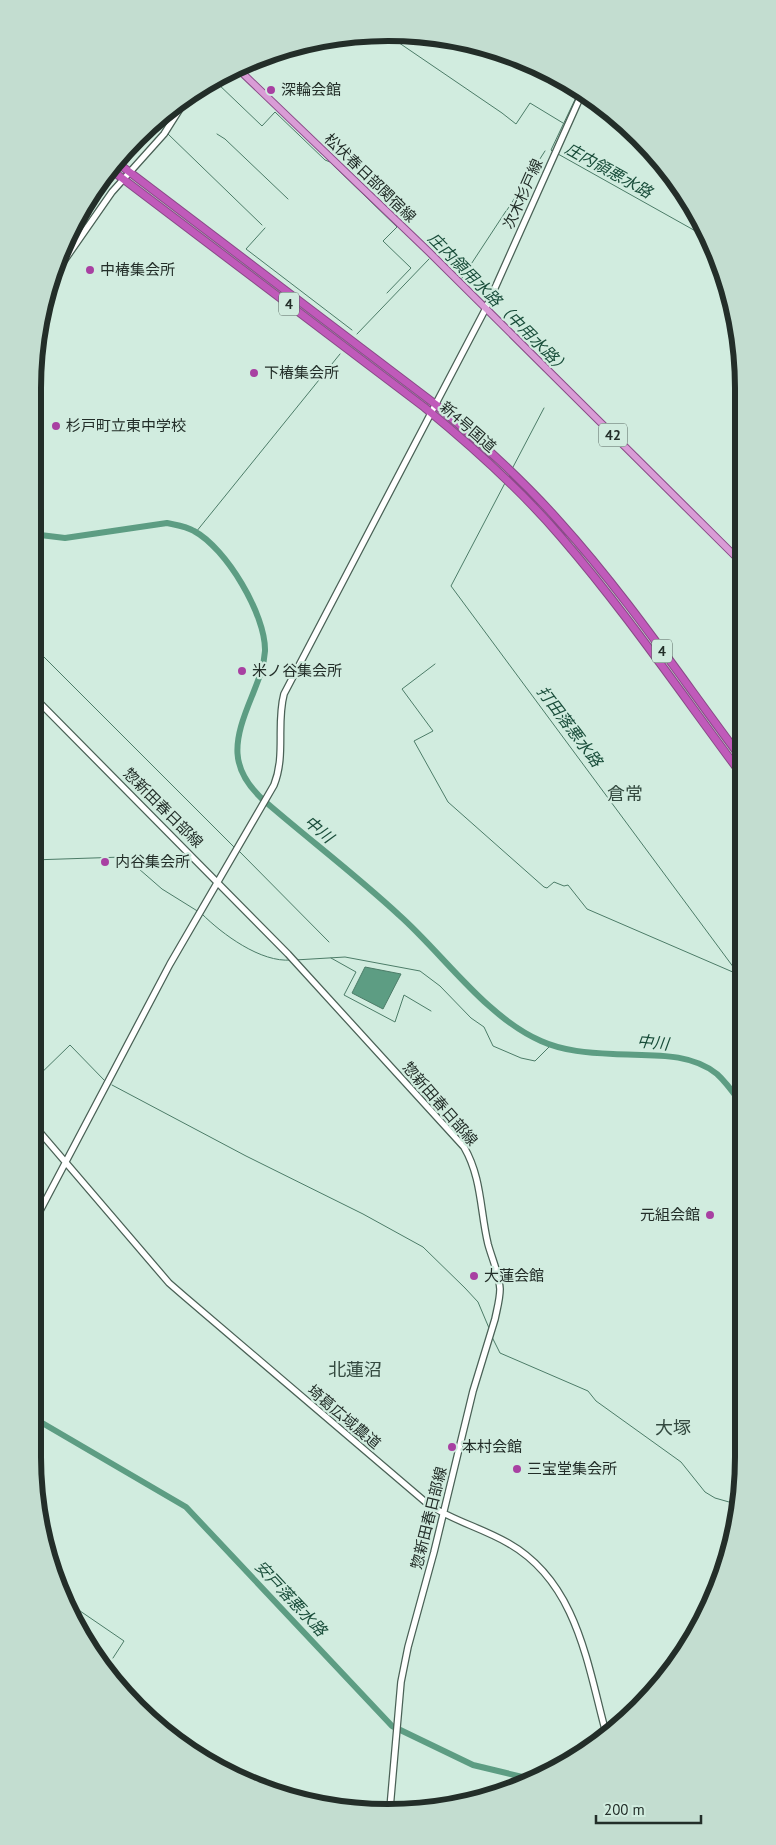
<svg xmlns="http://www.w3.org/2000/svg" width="776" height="1845" viewBox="0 0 776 1845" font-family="'PT Sans','Noto Sans JP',sans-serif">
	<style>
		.water { fill: #5d9d83; stroke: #4c7c68 }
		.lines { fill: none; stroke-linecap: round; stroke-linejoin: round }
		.stream { stroke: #4c7c68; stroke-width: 1 }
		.river { stroke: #5d9d83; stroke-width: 6 }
		.secondary-casing { stroke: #4a6156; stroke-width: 8 }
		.primary-casing { stroke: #894b87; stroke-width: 8 }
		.highway-casing { stroke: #894b87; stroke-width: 9 }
		.secondary { stroke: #fff; stroke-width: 5.5 }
		.primary { stroke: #d99cd6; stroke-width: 6 }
		.highway { stroke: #c05aba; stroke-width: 7 }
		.poi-dot { fill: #a840a2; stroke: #d1ecdf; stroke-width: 2 }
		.labels { text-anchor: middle; stroke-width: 4.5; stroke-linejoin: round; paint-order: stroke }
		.shield { fill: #d1ecdf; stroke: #576760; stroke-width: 1 }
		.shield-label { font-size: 14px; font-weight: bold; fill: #232e29 }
		.poi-label { font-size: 15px; fill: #232e29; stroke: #d1ecdf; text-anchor: start }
		.street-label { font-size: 15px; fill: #232e29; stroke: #d1ecdf }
		.water-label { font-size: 16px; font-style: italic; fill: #194d3a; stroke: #d1ecdf }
		.quarter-label { font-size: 18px; fill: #344a40; stroke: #d1ecdf }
		.rim { fill: none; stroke: #232e29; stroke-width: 6 }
	</style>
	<rect width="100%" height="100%" fill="#d1ecdf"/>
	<path class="water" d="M365 967 401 974 383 1009 352 993Z"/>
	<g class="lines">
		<path class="stream" d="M386 34 502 113 516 124 530 103 563 123
			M239 66 400 220
			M216 82 262 126 275 112 325 160 330 162 397 227 383 241 411 268 387 293
			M168 134 262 225
			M217 134 225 139 288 199
			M552 151 551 150 580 89
			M558 154 708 238
			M507 210 545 151
			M265 228 246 249 352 330
			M462 278 506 211
			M357 334 429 259
			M621 439 640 457
			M512 469 544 408
			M505 483 451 586 734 968 742 975
			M196 532 340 354
			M32 645 235 848
			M435 664 402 689 433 731 414 741 448 802 544 887 547 888 554 882 564 886 568 885 587 909 742 976
			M238 850 329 942
			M32 860 123 857 131 862 162 889 199 912
			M202 914C222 934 261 963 291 960
			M331 958 356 972 344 995 395 1022 404 995 431 1011
			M295 960 345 957 420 971 440 986 471 1018 484 1027 493 1046 521 1058 535 1061 551 1045
			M32 1082 70 1045 105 1081
			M112 1085 246 1156 363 1214 423 1247 465 1288 478 1302 489 1328
			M492 1337 500 1353 588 1391 596 1401 681 1462 705 1492 715 1498 736 1504
			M64 1600 124 1641 113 1658"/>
		<path class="river" d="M32 534 65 538 167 523C176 525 186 526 194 531 226 548 266 615 265 651 264 667 258 681 252 696 234 740 226 769 268 804 311 841 357 876 399 915 443 954 486 1017 541 1041 563 1051 589 1053 613 1054 647 1056 689 1051 717 1074 727 1083 735 1095 743 1106
			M32 1417 186 1507 392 1726 473 1765 535 1780"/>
		<g class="secondary-casing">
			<path id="secondary" d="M50 281 112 192 164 134 188 96
				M32 695 288 954 464 1147C482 1178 480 1211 488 1244 492 1259 499 1273 500 1289 500 1299 497 1309 495 1319L473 1391 434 1552 408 1647 401 1682 390 1808
				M32 1123 169 1283 184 1296 429 1505C454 1521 482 1528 508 1543 577 1582 587 1663 606 1733
				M32 1226 170 964 274 785C286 755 276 724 284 694L486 308 583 91"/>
		</g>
		<g class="primary-casing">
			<path id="primary" d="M236 67 429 252 741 562"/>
		</g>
		<g class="highway-casing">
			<path id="highway" d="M115 161 435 404C479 441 521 478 559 521 626 595 682 679 742 759
				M110 169 424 407C473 447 520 489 561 537 625 611 683 696 742 775"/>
		</g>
		<use href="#secondary" class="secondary"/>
		<use href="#primary" class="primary"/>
		<use href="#highway" class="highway"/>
	</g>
	<g class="poi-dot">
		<circle cx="271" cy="90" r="5"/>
		<circle cx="90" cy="270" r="5"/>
		<circle cx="254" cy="373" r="5"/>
		<circle cx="56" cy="426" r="5"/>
		<circle cx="242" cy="671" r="5"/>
		<circle cx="105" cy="862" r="5"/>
		<circle cx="710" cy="1215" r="5"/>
		<circle cx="474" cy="1276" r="5"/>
		<circle cx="452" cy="1447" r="5"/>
		<circle cx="517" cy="1469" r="5"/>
	</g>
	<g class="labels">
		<g class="shield">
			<rect x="279" y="292.5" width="20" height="23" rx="4"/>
			<rect x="599" y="423.5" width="28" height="23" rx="4"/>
			<rect x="652" y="639.5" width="20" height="23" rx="4"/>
		</g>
		<g class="shield-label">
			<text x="289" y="309">4</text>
			<text x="613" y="440">42</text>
			<text x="662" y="656">4</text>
		</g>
		<g class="poi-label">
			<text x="281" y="95">深輪会館</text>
			<text x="100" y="275">中椿集会所</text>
			<text x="264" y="378">下椿集会所</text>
			<text x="66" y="431">杉戸町立東中学校</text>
			<text x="252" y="676">米ノ谷集会所</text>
			<text x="115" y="867">内谷集会所</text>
			<text x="700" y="1220" text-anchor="end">元組会館</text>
			<text x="484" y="1281">大蓮会館</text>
			<text x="462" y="1452">本村会館</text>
			<text x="527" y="1474">三宝堂集会所</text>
		</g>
		<g class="street-label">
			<text transform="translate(370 178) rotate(44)" y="5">松伏春日部関宿線</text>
			<text transform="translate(523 194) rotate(-66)" y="5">次木杉戸線</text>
			<text transform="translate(468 427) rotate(41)" y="5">新4号国道</text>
			<text transform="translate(163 808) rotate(45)" y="5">惣新田春日部線</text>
			<text transform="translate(440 1104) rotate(49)" y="5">惣新田春日部線</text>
			<text transform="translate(344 1417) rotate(40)" y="5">埼葛広域農道</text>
			<text transform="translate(429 1518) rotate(-76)" y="5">惣新田春日部線</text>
		</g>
		<g class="water-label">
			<text transform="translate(609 170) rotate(29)" y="6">庄内領悪水路</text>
			<text transform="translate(499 303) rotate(45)" y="6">庄内領用水路（中用水路）</text>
			<text transform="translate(570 726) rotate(53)" y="6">打田落悪水路</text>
			<text transform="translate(319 829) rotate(40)" y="6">中川</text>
			<text transform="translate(653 1042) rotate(6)" y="6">中川</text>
			<text transform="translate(291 1598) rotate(47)" y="6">安戸落悪水路</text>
		</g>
		<g class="quarter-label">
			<text x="625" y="800">倉常</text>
			<text x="355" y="1376">北蓮沼</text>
			<text x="673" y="1434">大塚</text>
		</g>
	</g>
	<path d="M0 0H776V1845H0ZM388 41H388A347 347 0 0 1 735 388V1457A347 347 0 0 1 388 1804H388A347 347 0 0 1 41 1457V388A347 347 0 0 1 388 41Z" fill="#c3ddd0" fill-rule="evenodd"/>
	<path class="rim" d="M388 41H388A347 347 0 0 1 735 388V1457A347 347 0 0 1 388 1804H388A347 347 0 0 1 41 1457V388A347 347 0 0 1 388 41Z"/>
	<path d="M596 1815v8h105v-8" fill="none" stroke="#232e29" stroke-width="2.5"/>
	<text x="604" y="1815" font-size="15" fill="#232e29" stroke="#d1ecdf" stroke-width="4" paint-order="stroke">200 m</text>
</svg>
